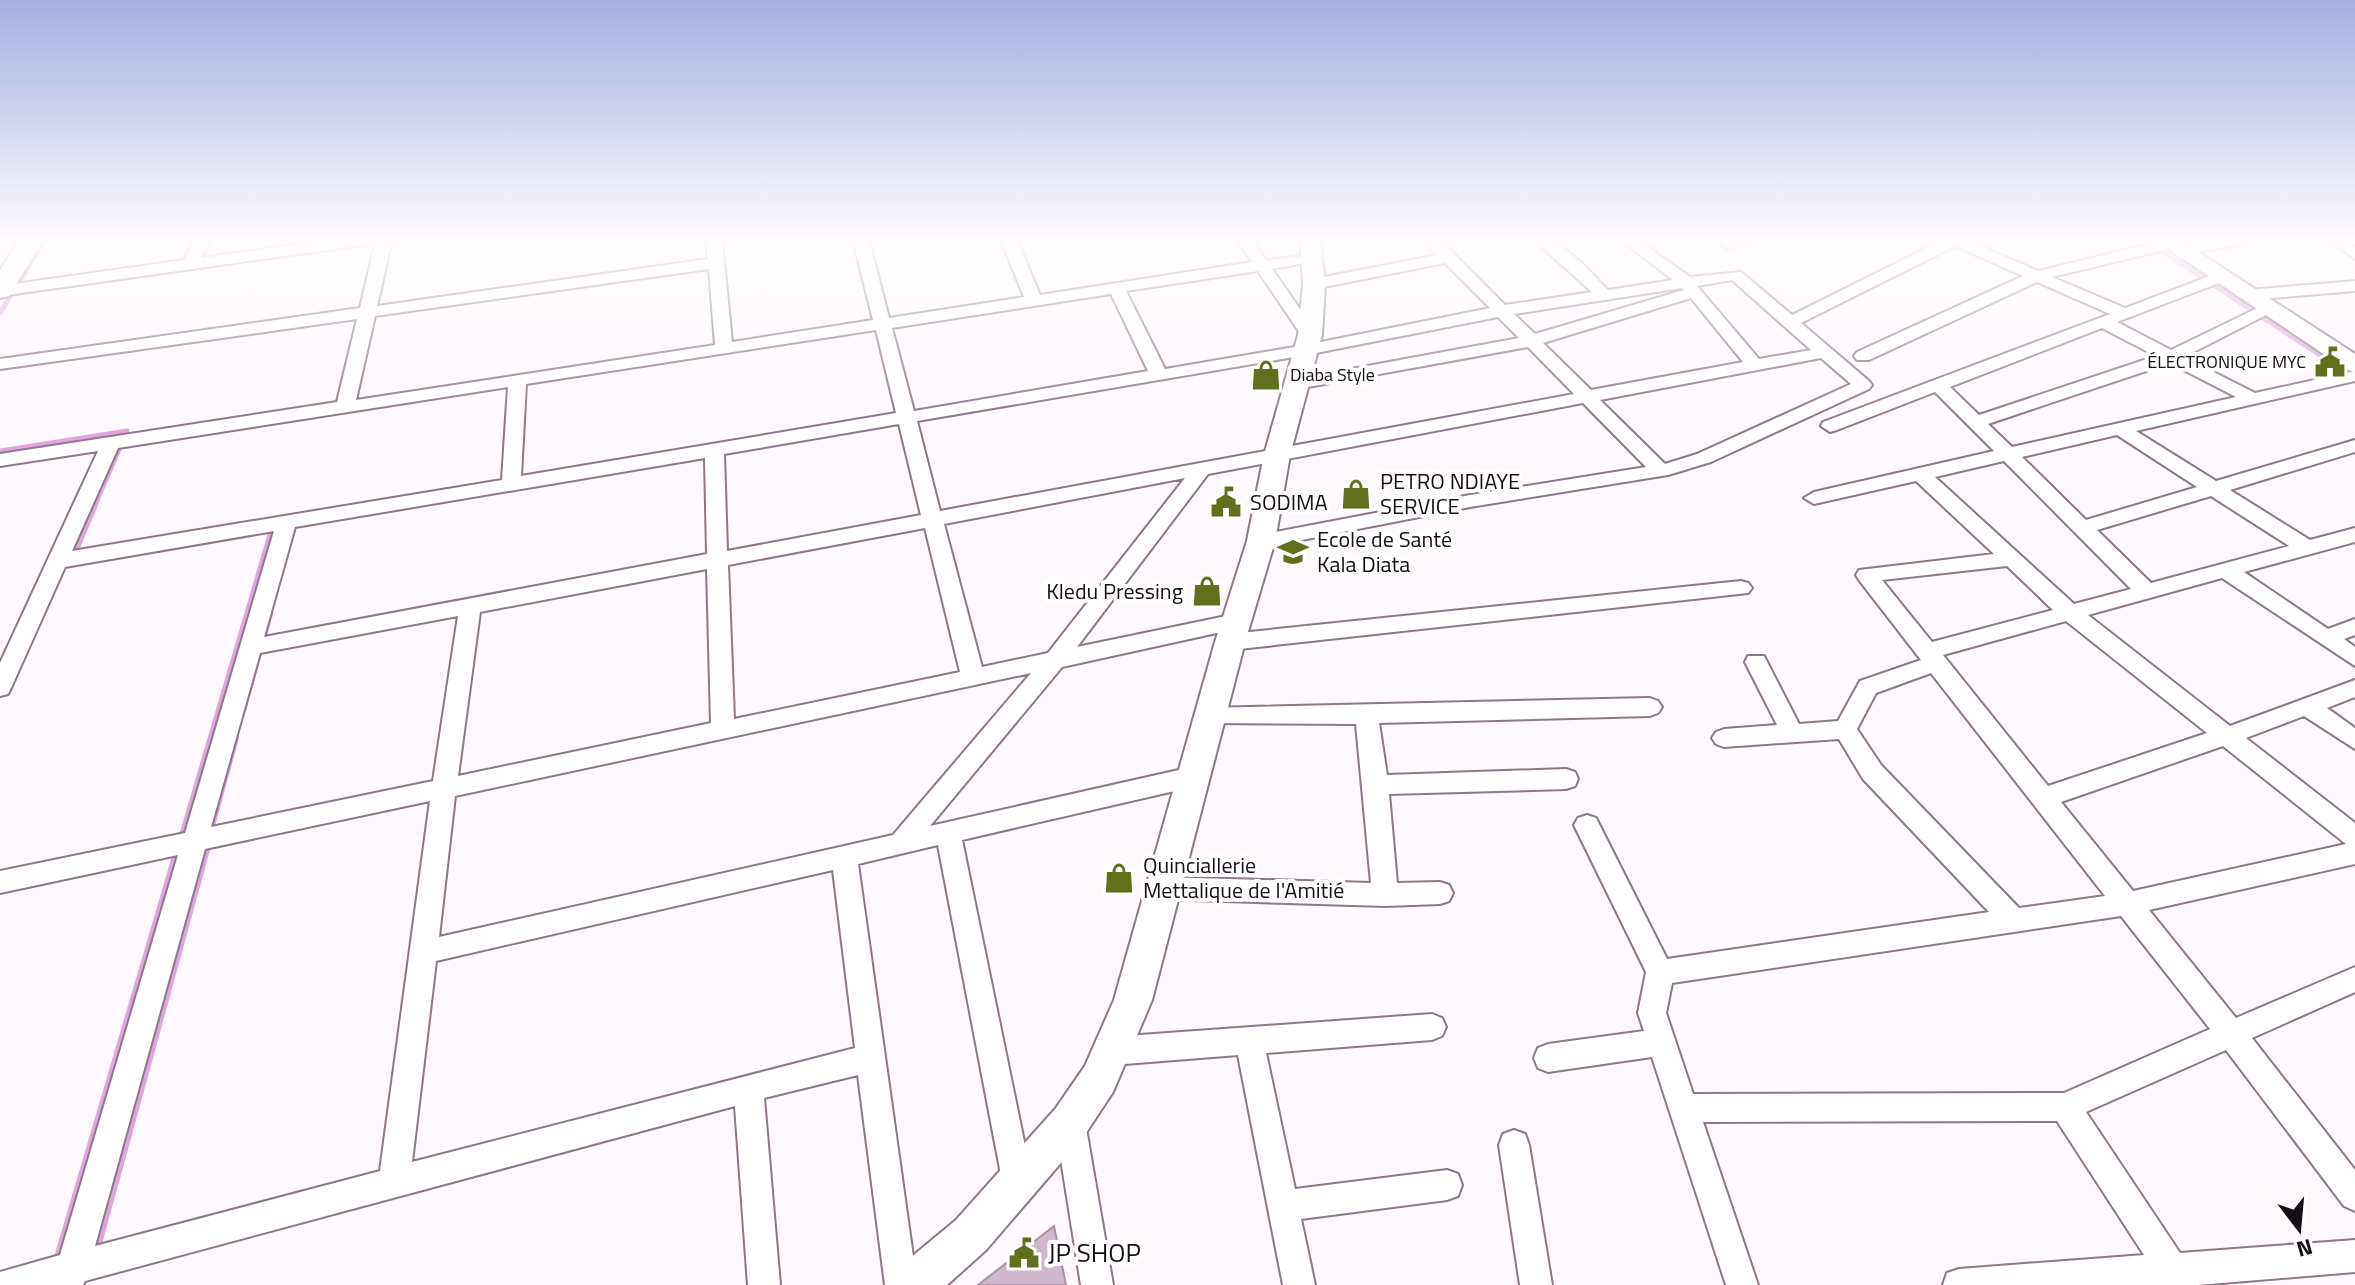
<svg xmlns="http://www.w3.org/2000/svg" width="2355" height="1285" viewBox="0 0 2355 1285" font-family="'Titillium Web',sans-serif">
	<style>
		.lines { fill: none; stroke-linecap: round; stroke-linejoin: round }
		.stream-far2 { stroke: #e0a5da; stroke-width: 5 }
		.stream-far1 { stroke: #e0a5da; stroke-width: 6 }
		.stream { stroke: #e0a5da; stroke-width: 8 }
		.building { fill: #cfb8cc; stroke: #a891a5; stroke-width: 2 }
		.minor-casing { stroke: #8d778a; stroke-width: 4 }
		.secondary-casing { stroke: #8d778a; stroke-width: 4 }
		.trunk-casing { stroke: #8d778a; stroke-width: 4 }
		.minor { fill: #fff; fill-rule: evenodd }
		.secondary { fill: #fff; fill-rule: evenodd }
		.trunk { fill: #fff; fill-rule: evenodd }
		.labels { text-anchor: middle; stroke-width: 8; stroke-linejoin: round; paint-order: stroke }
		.far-poi-label { font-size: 18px; fill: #160e15; stroke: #fff; text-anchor: end }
		.poi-label { font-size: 22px; fill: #160e15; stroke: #fff; text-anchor: start }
		.near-poi-label { font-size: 26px; fill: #160e15; stroke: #fff; text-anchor: start }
	</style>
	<rect width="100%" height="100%" fill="#fef9fd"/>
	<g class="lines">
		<path class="stream-far2" d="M2145 240 2355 378
			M0 313 45 240
			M0 451 127 431 94 507"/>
		<path class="stream-far1" d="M77 553 74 554 95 505
			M243 711 270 614
			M181 839 274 523
			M206 848 236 738"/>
		<path class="stream" d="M96 1251 207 846
			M57 1261 178 850"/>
	</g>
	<path class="building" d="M1054 1226 1066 1285H978Z"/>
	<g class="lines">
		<g class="minor-casing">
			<path id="minor" d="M194 240H210L201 258 328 240H370L363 245 0 296V286L184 260Z
				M376 240H392L377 306 708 259 706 240H722L732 342 873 320 853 240H869L889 318 1024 297 1001 240H1017L1040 295 1252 262 1237 240H1252L1266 260 1317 255V261L1272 269 1318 335 1310 340 1304 339 1258 271 1126 291 1165 369 1306 345 1490 308 1445 263 1314 289 1306 284 1314 279 1437 255 1424 240H1440L1505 305 1592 292 1534 240C1565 240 1587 269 1608 290L1673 280 1621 240H1638L1690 277 1741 272 1792 315 1943 240H1967L2038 271 2166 240 2175 241 2176 246 2209 240H2245L2238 245 2179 255 2174 253 2173 248 2052 277 2125 308 2215 274H2227V280L2117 322 2171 350 2268 303 2274 305 2276 308 2274 311 2184 357 2255 393 2355 371V381L2136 431 2216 481 2355 440V452L2230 490 2310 540 2355 528V542L2244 572 2328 629 2355 619V635L2344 639 2355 647V666L2222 578 2088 615 2230 726 2355 680V697L2327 708 2355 728V749L2304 716 2246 738 2355 823V864L2149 910 2236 1018 2355 967V992L2252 1038 2355 1170V1211L2344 1206 2226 1050 2086 1112 2180 1253 2355 1240V1272L2198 1285H1943L1947 1273 1959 1269 2144 1255 2057 1121 1703 1122 1758 1285H1726L1652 1057 1548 1072 1538 1068 1534 1058 1538 1048 1548 1044 1644 1031 1638 1013 1646 972 1574 825 1578 818 1587 815 1596 818 1667 959 1989 912 1863 779 1839 739 1724 747 1716 744 1712 738 1716 732 1724 729 1777 725 1745 662 1748 656H1764L1799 724 1838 721 1860 681 1921 660 1859 580 1856 575 1859 570 1994 554 1916 481 1814 504 1804 498 1814 492 1994 451 1935 392 1837 430 1830 432 1821 426 1823 422 2110 314 2037 282 1869 360H1857L1854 356 1857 352 2023 276 1955 246 1801 323 1869 381 1872 385 1869 389 1711 462 1668 475 1470 507 1261 548 1254 546 1251 541 1254 536 1470 495 1646 467 1583 403 1208 474 1077 647 1236 614 1244 617 1247 622 1244 627 1062 667 930 826 1192 767 1201 770 1204 777 1201 784 1192 787 962 840 1033 1185 1029 1196 1018 1200 1007 1196 1003 1185 938 845 858 864 917 1285H885L858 1075 764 1098 780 1285H748L735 1106 85 1281 83 1285H0V1272L60 1255 178 855 0 893V871L185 833 274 531 65 567 11 688 8 694 0 696V663L98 451 0 466V454L337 402 357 319 0 369V359L360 308ZM709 269 715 345 356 400 375 316ZM1732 280 1811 350 1759 359 1697 286ZM1682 288 1684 290 1535 334 1514 314ZM1111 294 1148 371 914 411 892 328ZM1691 298 1743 362 1591 390 1543 343ZM1498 317 1519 338 1297 379 1288 384 1297 389 1528 347 1574 394 940 511 917 421 1306 355ZM2102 328 2156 356 1979 415 1950 387ZM876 330 896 413 521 476 526 384ZM1821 358 1851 384 1697 454 1665 464 1600 400ZM2170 363 2236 397 2012 447 1988 424ZM508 387 502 480 72 551 118 448ZM899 424 921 515 727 551 724 454ZM2117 435 2197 487 2086 520 2022 457ZM705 458 707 554 264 637 295 527ZM2004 461 2131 589 2074 604 1935 477ZM1185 478 1048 653 982 667 944 524ZM2211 496 2289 546 2151 583 2097 530ZM925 528 960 672 734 719 728 565ZM2007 566 2053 610 1932 642 1882 580ZM707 569 711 723 458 776 480 612ZM458 616 433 781 211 827 260 653ZM2066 621 2207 733 2048 786 1943 655ZM1031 673 893 835 439 937 455 796ZM1931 673 2105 896 2019 908 1881 765 1857 729 1876 693ZM2223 746 2346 844 2133 891 2061 802ZM430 801 380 1171 95 1246 205 849ZM833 870 855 1048 412 1162 436 961ZM2121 916 2210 1029 2064 1093 1693 1094 1666 1013 1672 983Z
				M1725 240H1749L1729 249 1721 244Z
				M2329 240H2346L2355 247V259Z
				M2355 281V291L2248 300 2240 295 2248 290Z
				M1741 581 1748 583 1752 588 1748 593 1230 650 1222 648 1219 642 1222 636 1230 634Z
				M1650 698 1658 701 1662 707 1658 713 1650 716 1379 723 1387 775 1566 769 1575 772 1578 779 1575 786 1566 789 1389 794 1397 883 1440 882 1449 885 1453 893 1449 901 1440 904 1385 906 1161 899 1152 896 1148 888 1152 880 1161 877 1371 883 1356 724 1210 723 1202 720 1198 714 1202 708Z
				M1432 1014 1442 1018 1446 1027 1442 1036 1432 1040 1266 1053 1295 1189 1447 1170 1458 1174 1462 1185 1458 1196 1447 1200 1301 1219 1315 1285H1283L1238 1055 1112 1065 1102 1061 1098 1051 1102 1041 1112 1037Z
				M1070 1107 1081 1112 1085 1122 1113 1285H1081L1055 1122 1059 1112Z
				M1514 1130 1525 1134 1529 1145 1552 1285H1520L1499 1145 1503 1134Z"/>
		</g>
		<g class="secondary-casing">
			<path id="secondary" d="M1300 240H1320L1325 284 1322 335 1290 455 1275 541 1245 642 1152 1000 1113 1092 1084 1136 986 1250 947 1285H891L897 1269 956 1220 1056 1108 1085 1066 1114 1000 1215 642 1247 541 1264 455 1298 335 1303 284Z
				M2155 240H2180L2355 354V372L2347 370Z"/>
		</g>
		<g class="trunk-casing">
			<path id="trunk" d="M19 240H44L9 296 0 298V270Z"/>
		</g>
		<use href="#minor" class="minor"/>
		<use href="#secondary" class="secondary"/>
		<use href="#trunk" class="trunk"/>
	</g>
	<linearGradient id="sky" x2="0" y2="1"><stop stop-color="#a5aee2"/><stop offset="0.57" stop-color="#fffcfe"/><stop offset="1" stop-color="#fffcfe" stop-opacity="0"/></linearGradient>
	<rect width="2355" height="420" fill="url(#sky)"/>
	<defs>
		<g id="civic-bare" transform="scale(2.4)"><path d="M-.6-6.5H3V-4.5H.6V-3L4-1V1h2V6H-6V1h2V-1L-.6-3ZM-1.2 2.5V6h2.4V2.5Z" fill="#60701d" stroke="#fff" stroke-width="2.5" paint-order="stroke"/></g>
		<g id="shop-bare" transform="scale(2.4)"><path d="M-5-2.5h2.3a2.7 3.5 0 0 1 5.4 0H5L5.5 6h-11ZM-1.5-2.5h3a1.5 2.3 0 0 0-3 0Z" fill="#60701d" stroke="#fff" stroke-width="2.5" paint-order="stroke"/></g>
		<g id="school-bare" transform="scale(2.4)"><path d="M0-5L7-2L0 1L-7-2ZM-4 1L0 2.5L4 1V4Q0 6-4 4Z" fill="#60701d" stroke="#fff" stroke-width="2.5" paint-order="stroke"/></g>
	</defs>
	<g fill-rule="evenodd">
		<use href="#civic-bare" x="2330" y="362"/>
		<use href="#shop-bare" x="1266" y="375"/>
		<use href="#shop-bare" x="1356" y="494"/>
		<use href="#civic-bare" x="1226" y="502"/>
		<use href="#school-bare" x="1293" y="552"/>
		<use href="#shop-bare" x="1207" y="591"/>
		<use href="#shop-bare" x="1119" y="878"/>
		<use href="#civic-bare" x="1024" y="1253"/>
	</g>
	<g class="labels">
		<g class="far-poi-label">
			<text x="2306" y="368">ÉLECTRONIQUE MYC</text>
			<text x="1290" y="381" text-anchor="start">Diaba Style</text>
		</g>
		<g class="poi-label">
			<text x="1380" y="489">PETRO NDIAYE<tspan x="1380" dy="25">SERVICE</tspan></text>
			<text x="1250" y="510">SODIMA</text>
			<text x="1317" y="547">Ecole de Santé<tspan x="1317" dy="25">Kala Diata</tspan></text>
			<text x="1183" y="599" text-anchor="end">Kledu Pressing</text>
			<text x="1143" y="873">Quinciallerie<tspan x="1143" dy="25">Mettalique de l'Amitié</tspan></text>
		</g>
		<g class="near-poi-label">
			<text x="1048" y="1262">JP SHOP</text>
		</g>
	</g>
	<g transform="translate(2299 1229) rotate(164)" stroke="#ffffff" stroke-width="6" paint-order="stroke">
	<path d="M0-6L14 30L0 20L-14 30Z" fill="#160e15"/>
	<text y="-12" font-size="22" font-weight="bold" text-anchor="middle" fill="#160e15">N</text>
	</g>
</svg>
